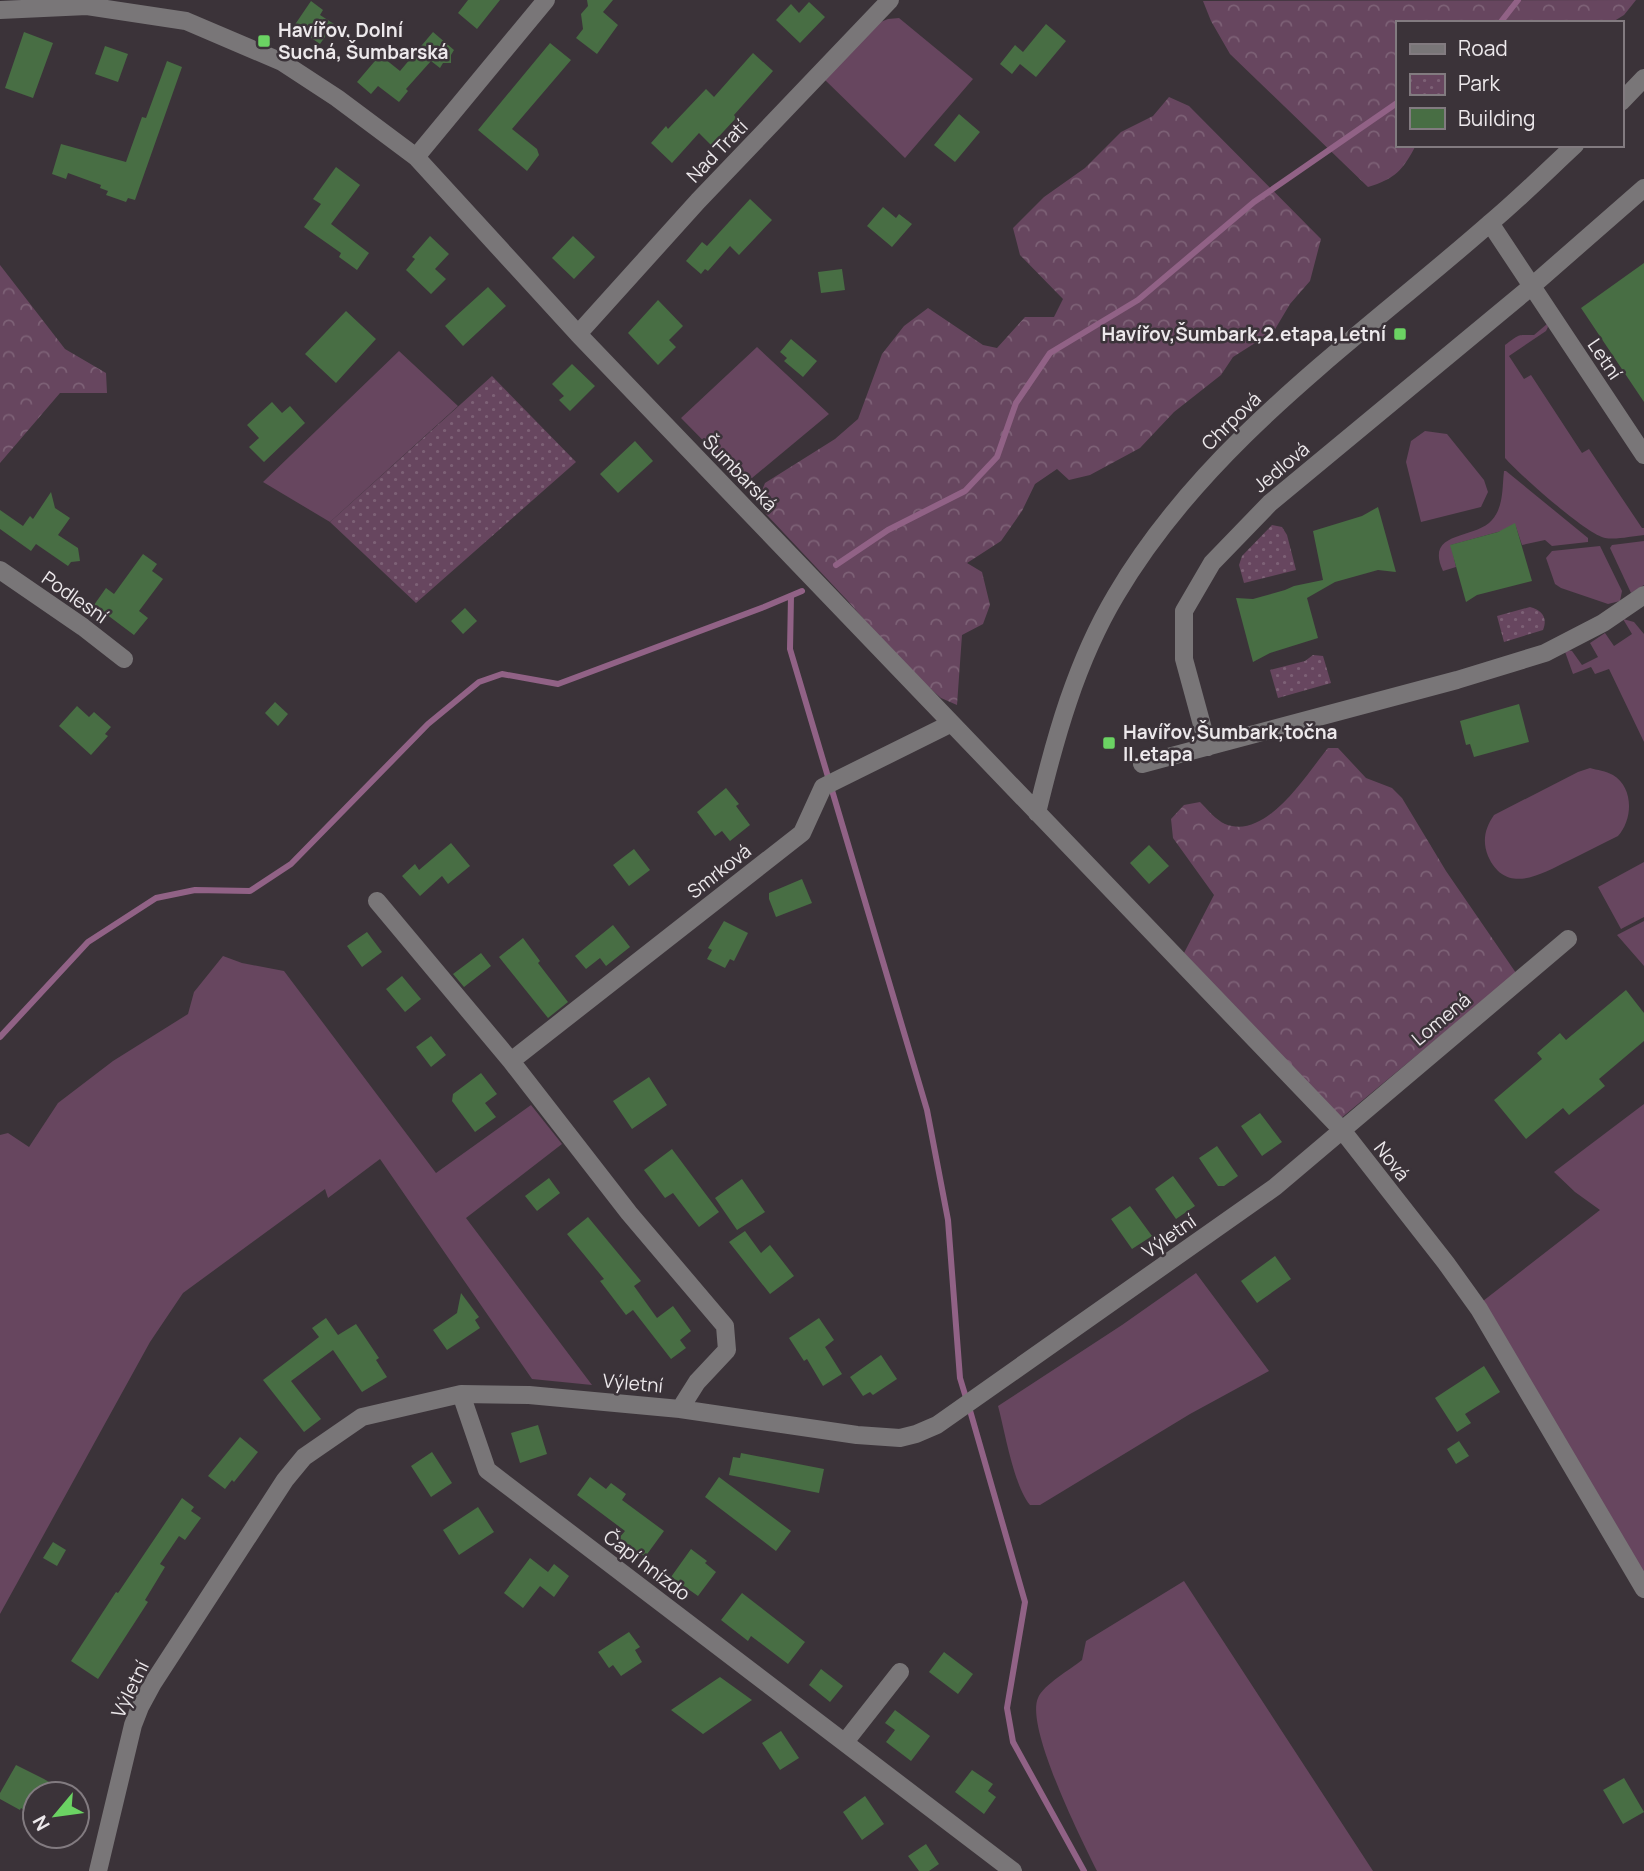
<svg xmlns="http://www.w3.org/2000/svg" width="1644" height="1871" viewBox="0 0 1644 1871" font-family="Manrope,sans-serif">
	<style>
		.grass { fill: #67465f }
		.forest { fill: url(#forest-crowns) }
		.park { fill: url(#park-dots) }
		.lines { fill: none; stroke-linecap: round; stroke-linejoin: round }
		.stream { stroke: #916286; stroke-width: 6 }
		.building { fill: #486e44 }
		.minor { stroke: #797678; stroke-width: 18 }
		.poi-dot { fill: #6bd363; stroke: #3b3339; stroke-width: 2.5 }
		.labels { text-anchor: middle; stroke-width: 5; stroke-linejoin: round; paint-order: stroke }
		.poi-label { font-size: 19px; font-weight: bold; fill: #ece8eb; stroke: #3b3339; text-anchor: start }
		.street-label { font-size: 19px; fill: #ece8eb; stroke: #3b3339 }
	</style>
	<defs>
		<pattern id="forest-crowns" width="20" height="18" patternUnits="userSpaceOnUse" patternTransform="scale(1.75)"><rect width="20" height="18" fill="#67465f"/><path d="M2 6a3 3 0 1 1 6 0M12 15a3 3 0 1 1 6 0" fill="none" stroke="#7d6176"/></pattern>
		<pattern id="park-dots" width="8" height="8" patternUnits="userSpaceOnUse" patternTransform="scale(1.75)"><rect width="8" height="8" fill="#67465f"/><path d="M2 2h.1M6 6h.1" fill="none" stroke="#7d6176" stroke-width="1.8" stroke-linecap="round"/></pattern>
	</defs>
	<rect width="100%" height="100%" fill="#3b3339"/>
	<path class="grass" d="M899 18 973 79 905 158 824 79 878 23 888 19Z
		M1547 324 1548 327 1546 331 1509 356 1524 379 1531 375 1582 453 1589 449 1642 528H1644V535C1632 536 1617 540 1605 538 1586 534 1520 475 1505 458V345C1521 333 1517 335 1534 335Z
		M757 347 829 414 752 478 743 481 681 418Z
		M399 351 458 406 330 522 263 482Z
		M1425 431 1447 434 1484 480 1488 492 1481 507 1421 522 1406 462 1411 441Z
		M1504 471H1506L1588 538V542L1552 546 1545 540 1522 545 1516 527 1451 545 1456 567 1443 571C1424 530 1475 540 1492 520 1504 506 1502 488 1504 471Z
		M1644 541V585L1631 593 1610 548 1612 545Z
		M1600 546 1622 591 1620 601 1608 604 1561 588 1555 584 1546 558 1552 551Z
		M1623 619 1634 622 1644 634V742L1609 669 1595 674 1591 667 1573 674 1564 649 1572 651 1582 665 1598 657 1590 643 1605 633 1614 646 1632 634Z
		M1590 768C1597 770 1606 771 1613 775 1634 788 1633 819 1618 836 1601 844 1585 853 1568 861 1541 874 1506 896 1488 856 1482 841 1485 828 1494 815L1578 772Z
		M1644 862V917L1621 929 1598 887Z
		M1644 921V966L1617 935Z
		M223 956 242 963 284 971 436 1173 531 1105 562 1144 466 1218 592 1385 532 1379 380 1159 328 1198 325 1189 183 1293 150 1342 0 1614V1135L8 1133 29 1147 58 1103 113 1061 188 1014 194 992Z
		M1644 1104V1574L1483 1301 1600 1210 1575 1192 1554 1172Z
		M1196 1273 1269 1371 1190 1414 1040 1505H1030C1014 1486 1005 1432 998 1406L1122 1325Z
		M1184 1581 1373 1871H1097C1082 1841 1025 1727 1038 1698 1043 1685 1071 1669 1082 1660L1086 1641Z"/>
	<path class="forest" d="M1636 0 1624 15 1611 23H1397V145H1416C1403 170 1395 179 1368 187L1230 54 1211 21 1203 1Z
		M1169 97 1189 106 1321 239 1310 281 1290 304 1274 331 1233 357 1221 375 1174 412 1140 448 1090 475 1069 480 1057 469 1035 484 1022 511 1001 541 967 563 982 572 990 605 983 624 962 635 957 705 941 698 904 665 847 600 766 514 760 495 765 483 835 439 858 419 882 354 904 326 928 308 983 345 997 348 1025 317H1054L1063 299 1020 255 1013 228 1044 197 1085 168 1121 132 1153 116Z
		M0 265 65 349 106 373 107 393H60L0 463Z
		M1328 748H1338L1366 778 1392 788 1402 798 1446 871 1516 973 1340 1119 1184 953 1214 895 1173 838 1171 819 1184 805 1200 802C1207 809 1216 820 1225 824 1266 841 1306 775 1328 748Z"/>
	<path class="park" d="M492 376 576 462 416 603 330 522Z
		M1272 525 1282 527 1287 535 1296 570 1244 583 1239 565 1242 556Z
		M1530 607C1542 610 1548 618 1543 630L1504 642 1497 616Z
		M1313 655 1323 656 1331 683 1278 698 1270 670 1305 661Z"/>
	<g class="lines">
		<path class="stream" d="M1500 23 1518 0
			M836 565 888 530 965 491 997 457 1016 403 1050 353 1138 300 1254 202 1397 103
			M791 596 790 649 927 1110 948 1220 960 1378 967 1401
			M0 1037 88 942 156 898 195 890 250 891 291 864 428 724 479 682 502 674 558 684 764 607 802 591
			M969 1407 1025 1602 1007 1708 1013 1742 1084 1871"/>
	</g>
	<path class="building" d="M468 0H500L477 29 458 13Z
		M587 0H613L603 12 618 25 597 54 576 38 583 29 581 14 588 6Z
		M311 1 323 10 320 15 334 24 320 44 294 26Z
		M809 2 825 17 800 43 776 20 791 4 799 13Z
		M1046 24 1066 41 1036 77 1020 64 1012 74 1000 64 1015 45 1023 52Z
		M24 32 53 43 33 98 5 88Z
		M433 32 454 50 451 55V63H443L440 68 431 61 406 89 408 91 399 102 378 86 371 94 357 82 380 55 400 71Z
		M550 43 571 60 512 129 537 149 539 155 527 171 478 130Z
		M105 46 128 54 118 82 95 74Z
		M753 53 773 71 734 115 736 118 711 145 699 133 672 163 651 143 666 126 668 129 706 89 714 97Z
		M167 61 182 67 135 200 128 198 126 202 106 195 108 191 100 188 101 185 68 173 66 179 52 174 61 144 126 162 142 117 146 118Z
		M959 114 980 132 955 162 934 145Z
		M336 167 360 185 331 224 369 253 357 270 339 257 341 253 304 227 321 204 313 199Z
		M750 199 772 220 739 255 730 246 708 271 705 269 701 274 686 261 702 242 707 246Z
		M883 207 896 218 899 214 912 224 892 247 867 226Z
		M430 236 449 254 435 269 446 279 431 294 406 270 415 259 412 257Z
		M573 236 595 257 574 279 552 258Z
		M1644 263V402L1581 308Z
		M842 269 845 290 821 293 818 272Z
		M488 287 506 306 463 346 445 326Z
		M658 300 683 326 669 340 676 347 658 365 628 333Z
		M346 311 376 339 336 383 305 354Z
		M791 339 817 361 803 377 784 361 787 358 780 352Z
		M572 364 595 386 570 411 559 400 564 396 552 384Z
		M272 402 282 413 290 406 305 423 264 462 249 447 259 438 247 425Z
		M635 441 653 461 618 493 600 474Z
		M51 492 55 508 70 518 58 535 78 548 80 561 71 562 68 566 36 544 31 551 0 529V510L23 526 30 516 33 519Z
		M1378 507 1396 572 1378 570 1335 582 1307 598 1318 638 1270 653 1253 662 1236 598 1253 599 1285 590 1294 586 1323 580 1313 531 1362 516Z
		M1515 523 1532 581 1477 595 1466 602 1450 545 1498 532Z
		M143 554 157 564 152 571 163 579 139 611 148 618 134 635 94 605 106 588 114 594Z
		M465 608 477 621 463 634 451 621Z
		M275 702 288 714 278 726 265 713Z
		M1519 704 1529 742 1474 757 1470 744 1466 745 1460 721Z
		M77 706 89 717 94 712 111 727 105 734 108 736 91 755 59 726Z
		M726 788 739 804 736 806 750 825 730 841 722 831 715 836 697 812Z
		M451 843 470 866 448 884 442 876 420 896 402 876 415 864 419 870Z
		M1149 845 1169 866 1149 884 1130 863Z
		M634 849 650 870 629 886 613 865Z
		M802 879 812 903 776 917 769 899V893Z
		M724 921 748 933 734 961 730 959 725 968 707 959 712 950 708 948Z
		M613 925 630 947 606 966 600 958 586 969 575 956Z
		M367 932 382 952 362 967 347 946Z
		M523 938 540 961 538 963 568 1002 548 1018 499 957Z
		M481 953 491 966 464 987 453 974Z
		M402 976 421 999 405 1012 386 989Z
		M1626 990 1644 1013V1041L1599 1079 1605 1086 1569 1115 1563 1108 1526 1139 1494 1100 1542 1059 1537 1053 1560 1033 1566 1040Z
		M431 1036 446 1055 431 1067 416 1047Z
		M481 1073 497 1094 485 1103 496 1117 475 1132 452 1101 453 1094Z
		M649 1077 667 1105 632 1129 613 1101Z
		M1260 1113 1282 1142 1262 1156 1241 1126Z
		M1217 1146 1238 1176 1224 1186H1218L1199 1158Z
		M672 1149 719 1212 699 1227 673 1193 665 1198 644 1170Z
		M1173 1176 1195 1206 1176 1219 1155 1189Z
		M549 1178 560 1193 537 1211 525 1196Z
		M742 1179 765 1212 737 1230 715 1198Z
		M1130 1206 1152 1236 1132 1249 1111 1219Z
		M588 1217 641 1281 634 1286 657 1318 673 1306 691 1331 680 1340 686 1348 671 1359 633 1310 626 1315 600 1281 604 1279 567 1234Z
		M745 1231 761 1253 770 1245 794 1276 770 1294 729 1242Z
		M1275 1256 1291 1279 1257 1303 1241 1281Z
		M461 1293 479 1317 475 1320 480 1328 447 1350 433 1330 457 1313Z
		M326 1318 338 1335 356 1324 379 1358 376 1360 387 1377 362 1392 333 1350 291 1381 321 1419 304 1432 263 1380 319 1337 312 1328Z
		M819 1318 834 1340 825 1347 842 1374 823 1386 807 1359 804 1361 789 1338Z
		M881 1355 897 1379 873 1395 870 1392 863 1396 850 1377Z
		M1484 1366 1500 1392 1465 1414 1471 1423 1457 1432 1435 1398Z
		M538 1425 547 1454 520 1463 511 1433Z
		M240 1437 258 1452 234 1482 232 1480 225 1489 208 1476Z
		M1459 1441 1469 1456 1456 1464 1447 1449Z
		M432 1452 452 1483 431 1497 411 1466Z
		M741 1453 824 1469 819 1493 729 1475 733 1457 740 1458Z
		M590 1477 606 1489 611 1483 626 1494 622 1500 664 1531 645 1557 619 1538 625 1531 577 1495Z
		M719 1477 791 1531 776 1551 705 1497Z
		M182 1498 194 1507 191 1511 201 1518 185 1540 179 1536 160 1564 165 1567 145 1600 148 1602 98 1679 71 1661 116 1592 118 1593Z
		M478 1507 494 1532 459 1555 443 1530Z
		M53 1542 66 1550 57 1566 43 1558Z
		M691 1549 707 1561 705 1563 716 1572 698 1596 671 1577Z
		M530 1558 548 1572 554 1564 569 1576 554 1597 540 1586 523 1608 504 1593Z
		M742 1593 805 1642 788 1664 751 1636 748 1641 721 1620Z
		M629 1632 640 1647 635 1650 642 1662 621 1676 613 1665 609 1668 598 1652Z
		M944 1652 973 1674 958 1694 929 1672Z
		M821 1669 843 1686 830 1702 809 1685Z
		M720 1677 752 1700 703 1734 671 1710Z
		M895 1710 930 1736 911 1761 886 1742 895 1730 885 1723Z
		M781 1731 799 1758 780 1770 762 1743Z
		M16 1765 44 1779 69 1794H35V1817L21 1808 20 1810 0 1799V1793Z
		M972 1770 993 1784 988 1791 996 1797 984 1814 955 1792Z
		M1624 1778 1644 1812 1623 1824 1603 1790Z
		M865 1796 884 1824 862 1840 843 1812Z
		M926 1844 939 1864 929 1871H919L908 1856Z"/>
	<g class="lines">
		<path class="minor" d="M0 10 87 6 186 21 282 62 337 98 416 157 578 334 1342 1130 1446 1263 1479 1309 1644 1589
			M1621 102 1644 78
			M416 157 546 0
			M1490 223 1644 455
			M578 334 698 201 890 0
			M0 570 83 627 124 659
			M1208 747 1184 659V611L1212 563 1270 503 1532 286 1644 188
			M1142 764 1457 680 1545 653 1603 623 1644 595
			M1037 813C1055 738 1076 662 1116 595 1206 442 1358 339 1489 224 1519 199 1547 171 1575 145
			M377 901 511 1061 629 1213 725 1326 727 1350 697 1382 680 1409
			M511 1061 802 833 823 787 950 724
			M461 1394 487 1470 1013 1871
			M845 1742 900 1672
			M98 1871 133 1725 140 1707 153 1683 285 1480 304 1457 362 1417 461 1394 529 1395 680 1409 857 1435 900 1438 916 1434 937 1425 1275 1187 1568 939"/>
	</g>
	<g class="poi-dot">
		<rect x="257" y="34" width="14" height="14" rx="3.5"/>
		<rect x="1393" y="327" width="14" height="14" rx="3.5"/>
		<rect x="1102" y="736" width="14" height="14" rx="3.5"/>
	</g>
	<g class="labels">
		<g class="poi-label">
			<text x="278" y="37">Havířov, Dolní<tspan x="278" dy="22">Suchá, Šumbarská</tspan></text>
			<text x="1386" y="341" text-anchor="end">Havířov,Šumbark,2.etapa,Letní</text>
			<text x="1123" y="739">Havířov,Šumbark,točna<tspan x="1123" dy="22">II.etapa</tspan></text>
		</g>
		<g class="street-label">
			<text transform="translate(717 151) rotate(-46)" y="7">Nad Tratí</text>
			<text transform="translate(1605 359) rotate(56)" y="7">Letní</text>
			<text transform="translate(1231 421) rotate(-44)" y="7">Chrpová</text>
			<text transform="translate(1281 467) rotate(-40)" y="7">Jedlová</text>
			<text transform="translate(740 473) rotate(46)" y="7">Šumbarská</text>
			<text transform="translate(75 597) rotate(35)" y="7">Podlesní</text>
			<text transform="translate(719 871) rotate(-38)" y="7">Smrková</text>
			<text transform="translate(1441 1019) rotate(-40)" y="7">Lomená</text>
			<text transform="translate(1392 1161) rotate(52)" y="7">Nová</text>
			<text transform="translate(1169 1236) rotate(-35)" y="7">Výletní</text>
			<text transform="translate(633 1383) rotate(5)" y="7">Výletní</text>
			<text transform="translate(647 1565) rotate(37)" y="7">Čapí hnízdo</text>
			<text transform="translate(130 1689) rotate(-64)" y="7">Výletní</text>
		</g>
	</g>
	<rect x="1396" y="21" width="228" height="126" fill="#3b3339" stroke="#827b80" stroke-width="2"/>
	<rect x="1410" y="44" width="35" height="10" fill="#797678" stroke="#827b80" stroke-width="2"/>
	<text x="1458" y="56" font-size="21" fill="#ece8eb">Road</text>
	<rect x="1410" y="74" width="35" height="21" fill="url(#park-dots)" stroke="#827b80" stroke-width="2"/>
	<text x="1458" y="91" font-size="21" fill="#ece8eb">Park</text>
	<rect x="1410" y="108" width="35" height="21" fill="#486e44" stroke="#827b80" stroke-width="2"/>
	<text x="1458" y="126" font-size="21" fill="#ece8eb">Building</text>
	<g transform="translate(56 1815) rotate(241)"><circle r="33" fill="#3b3339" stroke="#827b80" stroke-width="2"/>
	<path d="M0-5L12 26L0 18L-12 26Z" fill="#6bd363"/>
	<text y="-10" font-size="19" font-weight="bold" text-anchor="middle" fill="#ece8eb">N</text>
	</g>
</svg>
